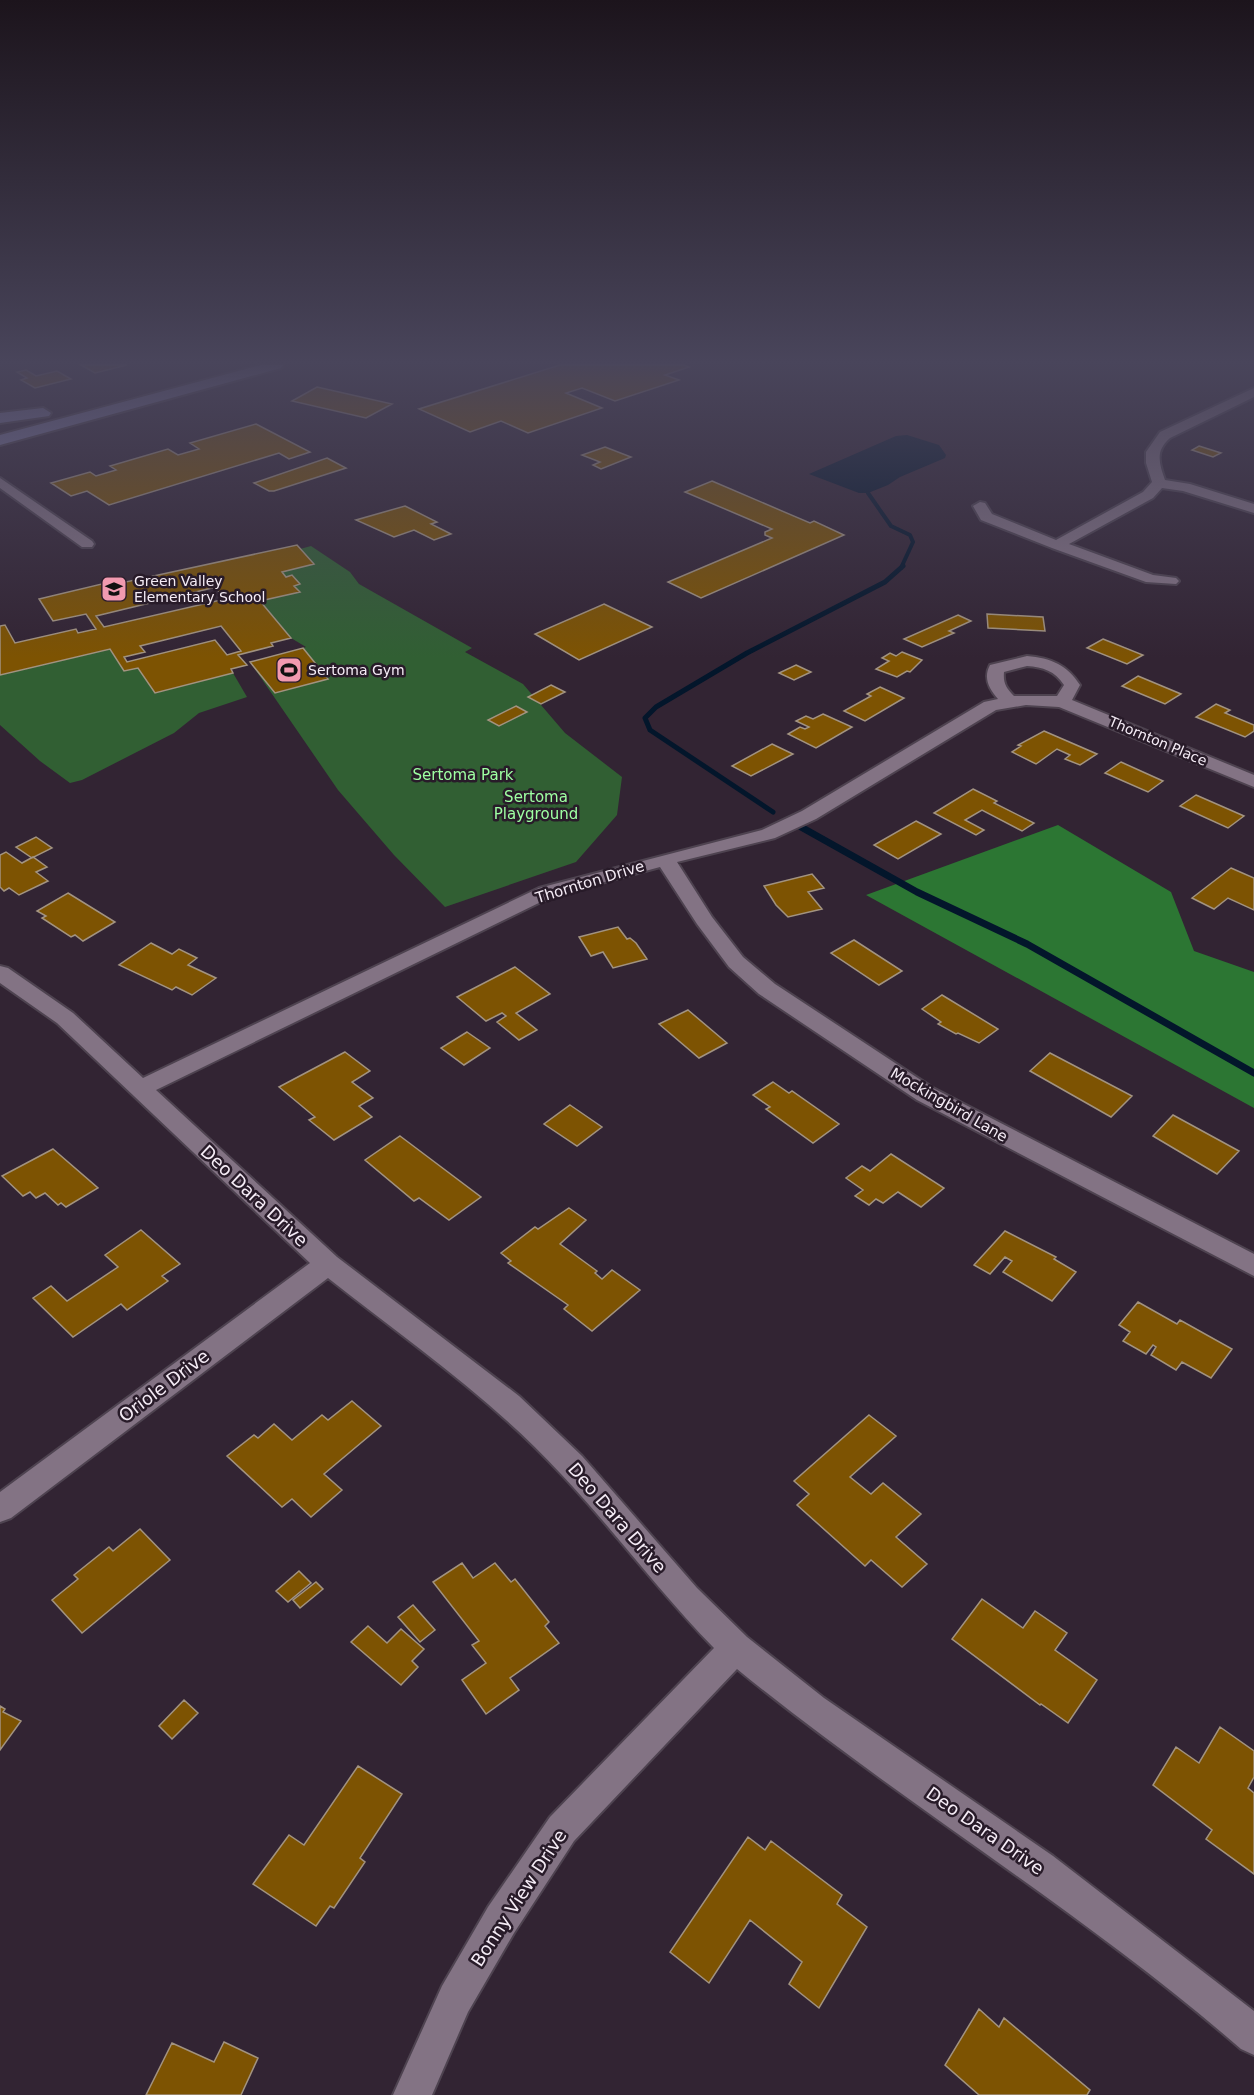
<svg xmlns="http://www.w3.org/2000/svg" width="1254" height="2095" viewBox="0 0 1254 2095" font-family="'DejaVu Sans',sans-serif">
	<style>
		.green { fill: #315f33 }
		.forest { fill: #2c7633 }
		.water { fill: #03162b }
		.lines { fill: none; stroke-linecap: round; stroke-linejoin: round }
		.stream-far2 { stroke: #03162b; stroke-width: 4 }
		.stream-far1 { stroke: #03162b; stroke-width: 5 }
		.stream { stroke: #03162b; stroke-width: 7 }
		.building { fill: #7d5302; stroke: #a29380; stroke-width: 1.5; fill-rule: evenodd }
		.minor-casing { stroke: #4e4350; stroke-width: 4 }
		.major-casing { stroke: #4e4350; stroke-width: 4 }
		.minor { fill: #837384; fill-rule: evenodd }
		.major { fill: #827da8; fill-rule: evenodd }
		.labels { text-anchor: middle; stroke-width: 5; stroke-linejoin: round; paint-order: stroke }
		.far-poi-label { font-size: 14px; fill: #f5ecf6; stroke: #281b29; text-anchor: start }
		.far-street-label { font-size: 14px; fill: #f5ecf6; stroke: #281b29 }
		.park-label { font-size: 15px; fill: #9effa2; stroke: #281b29 }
		.street-label { font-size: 15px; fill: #f5ecf6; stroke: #281b29 }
		.near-street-label { font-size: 18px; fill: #f5ecf6; stroke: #281b29 }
	</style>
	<rect width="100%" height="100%" fill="#322433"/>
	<path class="green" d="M311 546 350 572 359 584 472 648 465 652 523 684 565 733 622 777 617 815 576 862 445 907 394 855 338 790 250 662 306 647 291 638 260 601 299 591 294 586 300 584 292 575 286 577 282 572 314 564 300 549Z
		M110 649 124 671 138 668 155 693 233 673 247 697 199 713 174 733 82 780 70 783 40 761 0 725V675Z"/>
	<path class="forest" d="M1058 825 1171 892 1194 951 1254 972V1108L866 895Z"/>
	<path class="water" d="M907 435 939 445 946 455 945 458 900 477 888 485 868 493H859L809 474 896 436Z"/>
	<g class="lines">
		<path class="stream-far2" d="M868 493 891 526 910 535 913 542 901 568"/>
		<path class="stream-far1" d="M773 812 650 730 645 718 656 707 747 653 885 582 903 566"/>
		<path class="stream" d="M801 827 917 892 1027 944 1254 1073"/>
	</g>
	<path class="building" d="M81 365H127L95 373Z
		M560 365H683L689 367 665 375 679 380 615 401 582 388 566 393 602 408 528 433 501 421 470 432 419 409Z
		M26 370 36 376 57 371 71 379 35 388 21 380 27 378 17 372Z
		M317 387 392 404 366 418 292 401Z
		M256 424 310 452 289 459 279 453 109 505 87 491 71 496 51 483 90 472 96 476 116 470 110 466 168 449 178 455 199 449 190 443Z
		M1199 446 1221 453 1213 457 1192 450Z
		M605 447 631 457 601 469 593 465 600 462 582 455Z
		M327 458 346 468 274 491H269L254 483Z
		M712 481 810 523 814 521 844 535 701 598 668 582 772 538 765 535V532L772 529 685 492Z
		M405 506 437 522 431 524 451 534 434 540 414 530 394 537 356 520Z
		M297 545 314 564 282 572 286 577 292 575 300 584 294 586 300 592 260 601 291 638 271 643 273 646 238 655 247 665 231 669 233 673 155 693 138 668 124 671 110 649 0 675V626L5 625 15 643 76 629 78 633 96 629 86 614 53 621 39 599 110 582 112 585ZM212 588H216L222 596 232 593 234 597 104 627 96 616ZM221 626 241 651 227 655 215 640 127 662 124 657 145 652 140 646Z
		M604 604 652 627 579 660 535 634Z
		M987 614 1043 617 1045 631 988 628Z
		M958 615 971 621 949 631 954 633 922 647 904 639Z
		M1103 639 1143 655 1127 664 1087 648Z
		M303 648 328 679 275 693 250 662Z
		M902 652 922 660 910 672 907 671 897 677 876 669 889 661 882 658 890 653 896 656Z
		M796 665 811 672 794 680 779 673Z
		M1138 676 1181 694 1165 704 1122 686Z
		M551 685 565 692 541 704 528 697Z
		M880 687 904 698 865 721 844 711 871 696 867 694Z
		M1216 704 1230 710 1225 713 1254 725V731L1245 737 1196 717Z
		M516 706 527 712 499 726 488 720Z
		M823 714 852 727 816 748 788 734 800 727 805 729 809 727 796 721 806 716 813 719Z
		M1044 731 1097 754 1080 765 1065 759 1070 755 1057 749 1036 764 1012 752 1021 746 1018 745Z
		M772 744 793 754 751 776 732 766Z
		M1121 762 1163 781 1148 792 1105 773Z
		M973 789 997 801 994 803 1034 823 1022 831 982 810 965 820 984 830 976 835 934 813Z
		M1196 795 1244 816 1228 828 1180 806Z
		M916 821 941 834 898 859 874 845Z
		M36 837 52 848 32 858 16 847Z
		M6 852 22 863 33 857 47 867 36 872 48 881 19 895 9 888 4 891 0 887V855Z
		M1231 868 1254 878V910L1228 898 1214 909 1192 898Z
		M812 874 824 888 808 892 822 909 788 917 776 905 764 886Z
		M68 893 115 922 83 941 75 935 71 937 42 918 46 916 37 911Z
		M618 927 627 939 630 938 636 943 647 959 613 968 603 952 591 956 579 937Z
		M854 940 902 971 879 985 831 953Z
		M151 943 172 954 179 949 197 958 188 965 216 978 192 995 176 987 172 990 119 965Z
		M515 967 550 994 516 1013 537 1030 519 1040 497 1022 506 1016 502 1013 486 1021 457 997Z
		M942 995 998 1029 979 1043 958 1033 956 1034 938 1024 941 1022 922 1009Z
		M688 1010 727 1043 699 1058 659 1024Z
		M467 1032 490 1048 464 1065 441 1048Z
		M345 1052 370 1071 352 1082 373 1098 359 1106 372 1117 334 1140 309 1120 315 1117 279 1087Z
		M1050 1053 1132 1096 1111 1117 1030 1071Z
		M773 1082 789 1093 792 1091 839 1124 813 1143 766 1109 770 1107 753 1095Z
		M570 1105 602 1127 577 1146 544 1124Z
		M1173 1115 1239 1151 1217 1174 1153 1136Z
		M400 1136 481 1197 449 1220 419 1198 414 1201 365 1160Z
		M53 1149 98 1188 66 1207 61 1203 58 1205 45 1193 36 1198 30 1192 23 1196 2 1176Z
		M891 1154 944 1188 921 1207 898 1192 883 1203 876 1199 869 1205 855 1196 863 1190 846 1178 862 1166 870 1171Z
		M569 1208 586 1220 560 1244 597 1271 595 1273 602 1279 612 1270 640 1290 592 1331 564 1309 568 1305 508 1263 511 1261 501 1253 535 1227 538 1229Z
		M141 1230 180 1264 162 1276 168 1281 127 1310 121 1304 73 1337 33 1298 51 1286 67 1301 118 1267 105 1255Z
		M1005 1231 1056 1257 1054 1259 1076 1272 1052 1301 1003 1272 1012 1261 1005 1257 990 1274 974 1265Z
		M1138 1302 1177 1324 1180 1320 1232 1349 1211 1378 1182 1362 1176 1370 1151 1355 1156 1347 1153 1345 1146 1354 1123 1341 1130 1332 1119 1325Z
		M352 1401 381 1426 324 1474 342 1490 311 1517 292 1499 282 1507 227 1456 254 1435 258 1438 274 1424 292 1440 322 1415 328 1420Z
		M869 1415 896 1436 850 1477 871 1494 883 1483 921 1514 896 1537 927 1564 902 1587 871 1560 865 1566 797 1505 809 1494 794 1481Z
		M140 1529 170 1560 82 1633 52 1600 78 1579 74 1575 109 1547 113 1551Z
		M462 1563 473 1578 495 1563 511 1582 515 1579 549 1622 545 1626 559 1643 510 1678 519 1690 486 1714 462 1680 486 1663 472 1645 479 1641 433 1582Z
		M299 1571 311 1583 288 1602 276 1591Z
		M316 1582 323 1589 300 1608 293 1600Z
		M982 1599 1023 1628 1035 1611 1067 1633 1055 1650 1097 1680 1068 1723 1041 1704 1040 1705 952 1639Z
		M413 1605 435 1630 420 1642 398 1617Z
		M368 1626 387 1643 401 1629 424 1649 412 1661 418 1667 401 1685 351 1642Z
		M184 1700 198 1713 172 1739 159 1726Z
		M0 1706 5 1709 3 1712 21 1721 0 1750Z
		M1220 1727 1254 1751V1777L1248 1788 1254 1793V1874L1206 1839 1212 1830 1153 1785 1176 1747 1199 1763Z
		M358 1766 402 1794 360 1858 365 1862 334 1908 330 1906 316 1926 253 1884 289 1835 304 1845Z
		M748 1837 765 1850 771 1841 842 1895 837 1904 867 1927 819 2008 789 1984 802 1962 750 1920 709 1983 670 1952Z
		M979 2009 999 2027 1004 2018 1090 2090 1087 2095H979L945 2065Z
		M224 2042 258 2058 241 2095H146L172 2043 214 2062Z"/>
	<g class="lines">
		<g class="minor-casing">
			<path id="minor" d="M1254 388V397L1170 438C1155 451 1159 463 1165 480L1190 484 1254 504V513L1183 491 1162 488 1153 498 1069 544 1153 575 1176 578 1179 581 1176 584 1146 582 1052 548 981 520 973 506 980 502 985 503 992 514 1056 540 1143 492 1152 482 1146 463V452L1160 432Z
				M0 478 92 541 94 544 92 547H82L0 488Z
				M1027 656C1051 658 1067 665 1080 685L1072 700 1254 775V787L1059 707 1026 705 996 710 816 819 775 838 677 862 712 917 743 957 775 984 933 1088 1254 1254V1276L917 1100 759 994 729 967 697 924 660 867 553 896 156 1090 337 1257 519 1396 582 1456 697 1588 747 1637 824 1698 1053 1856 1254 2011V2055L1241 2049C1082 1911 900 1802 737 1669L574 1841 514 1933 468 2012 432 2095H393L442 1986 488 1907 550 1817 714 1648C660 1593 614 1530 561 1474 492 1399 408 1341 328 1278L11 1518 0 1522V1492L310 1263 57 1023 0 983V966L8 968 73 1013 143 1078 539 888 762 830 802 811 984 702 998 699C989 689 983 678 990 665ZM1027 666C1043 667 1055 671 1064 685L1057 696H1014C1006 688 1003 683 1004 672Z"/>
		</g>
		<g class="major-casing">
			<path id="major" d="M261 365H283L281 368 0 445V435Z
				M43 408 51 413 49 416 0 423V413Z"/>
		</g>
		<use href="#minor" class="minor"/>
		<use href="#major" class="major"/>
	</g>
	<linearGradient id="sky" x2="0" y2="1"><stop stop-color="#1c141c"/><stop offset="0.55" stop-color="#49455b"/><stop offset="1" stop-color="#49455b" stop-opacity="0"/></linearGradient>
	<rect width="1254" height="658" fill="url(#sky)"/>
	<defs>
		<g id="school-square" transform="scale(1.35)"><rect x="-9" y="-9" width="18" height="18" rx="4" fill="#f29ab0" stroke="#281b29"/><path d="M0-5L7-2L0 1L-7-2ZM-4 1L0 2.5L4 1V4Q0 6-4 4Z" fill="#111"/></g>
		<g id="stadium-square" transform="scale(1.35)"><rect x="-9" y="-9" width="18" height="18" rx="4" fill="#f29ab0" stroke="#281b29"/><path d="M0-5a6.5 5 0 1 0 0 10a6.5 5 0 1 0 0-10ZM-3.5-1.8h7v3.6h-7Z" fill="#111"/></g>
	</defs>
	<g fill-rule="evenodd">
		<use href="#school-square" x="114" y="589"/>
		<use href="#stadium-square" x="289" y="670"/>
	</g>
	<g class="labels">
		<g class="far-poi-label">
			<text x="134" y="586">Green Valley<tspan x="134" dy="16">Elementary School</tspan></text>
			<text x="308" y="675">Sertoma Gym</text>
		</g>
		<g class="far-street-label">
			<text transform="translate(1158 741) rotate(23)" y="5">Thornton Place</text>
		</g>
		<g class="park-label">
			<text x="463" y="780">Sertoma Park</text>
			<text x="536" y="802">Sertoma<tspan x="536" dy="17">Playground</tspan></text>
		</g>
		<g class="street-label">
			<text transform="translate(590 882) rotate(-17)" y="5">Thornton Drive</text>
			<text transform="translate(949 1105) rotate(30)" y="5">Mockingbird Lane</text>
		</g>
		<g class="near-street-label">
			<text transform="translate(254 1196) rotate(43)" y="6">Deo Dara Drive</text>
			<text transform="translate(164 1386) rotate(-37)" y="6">Oriole Drive</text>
			<text transform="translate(617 1518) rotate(49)" y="6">Deo Dara Drive</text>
			<text transform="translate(985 1831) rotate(35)" y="6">Deo Dara Drive</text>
			<text transform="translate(519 1898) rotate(-57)" y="6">Bonny View Drive</text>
		</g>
	</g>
</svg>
